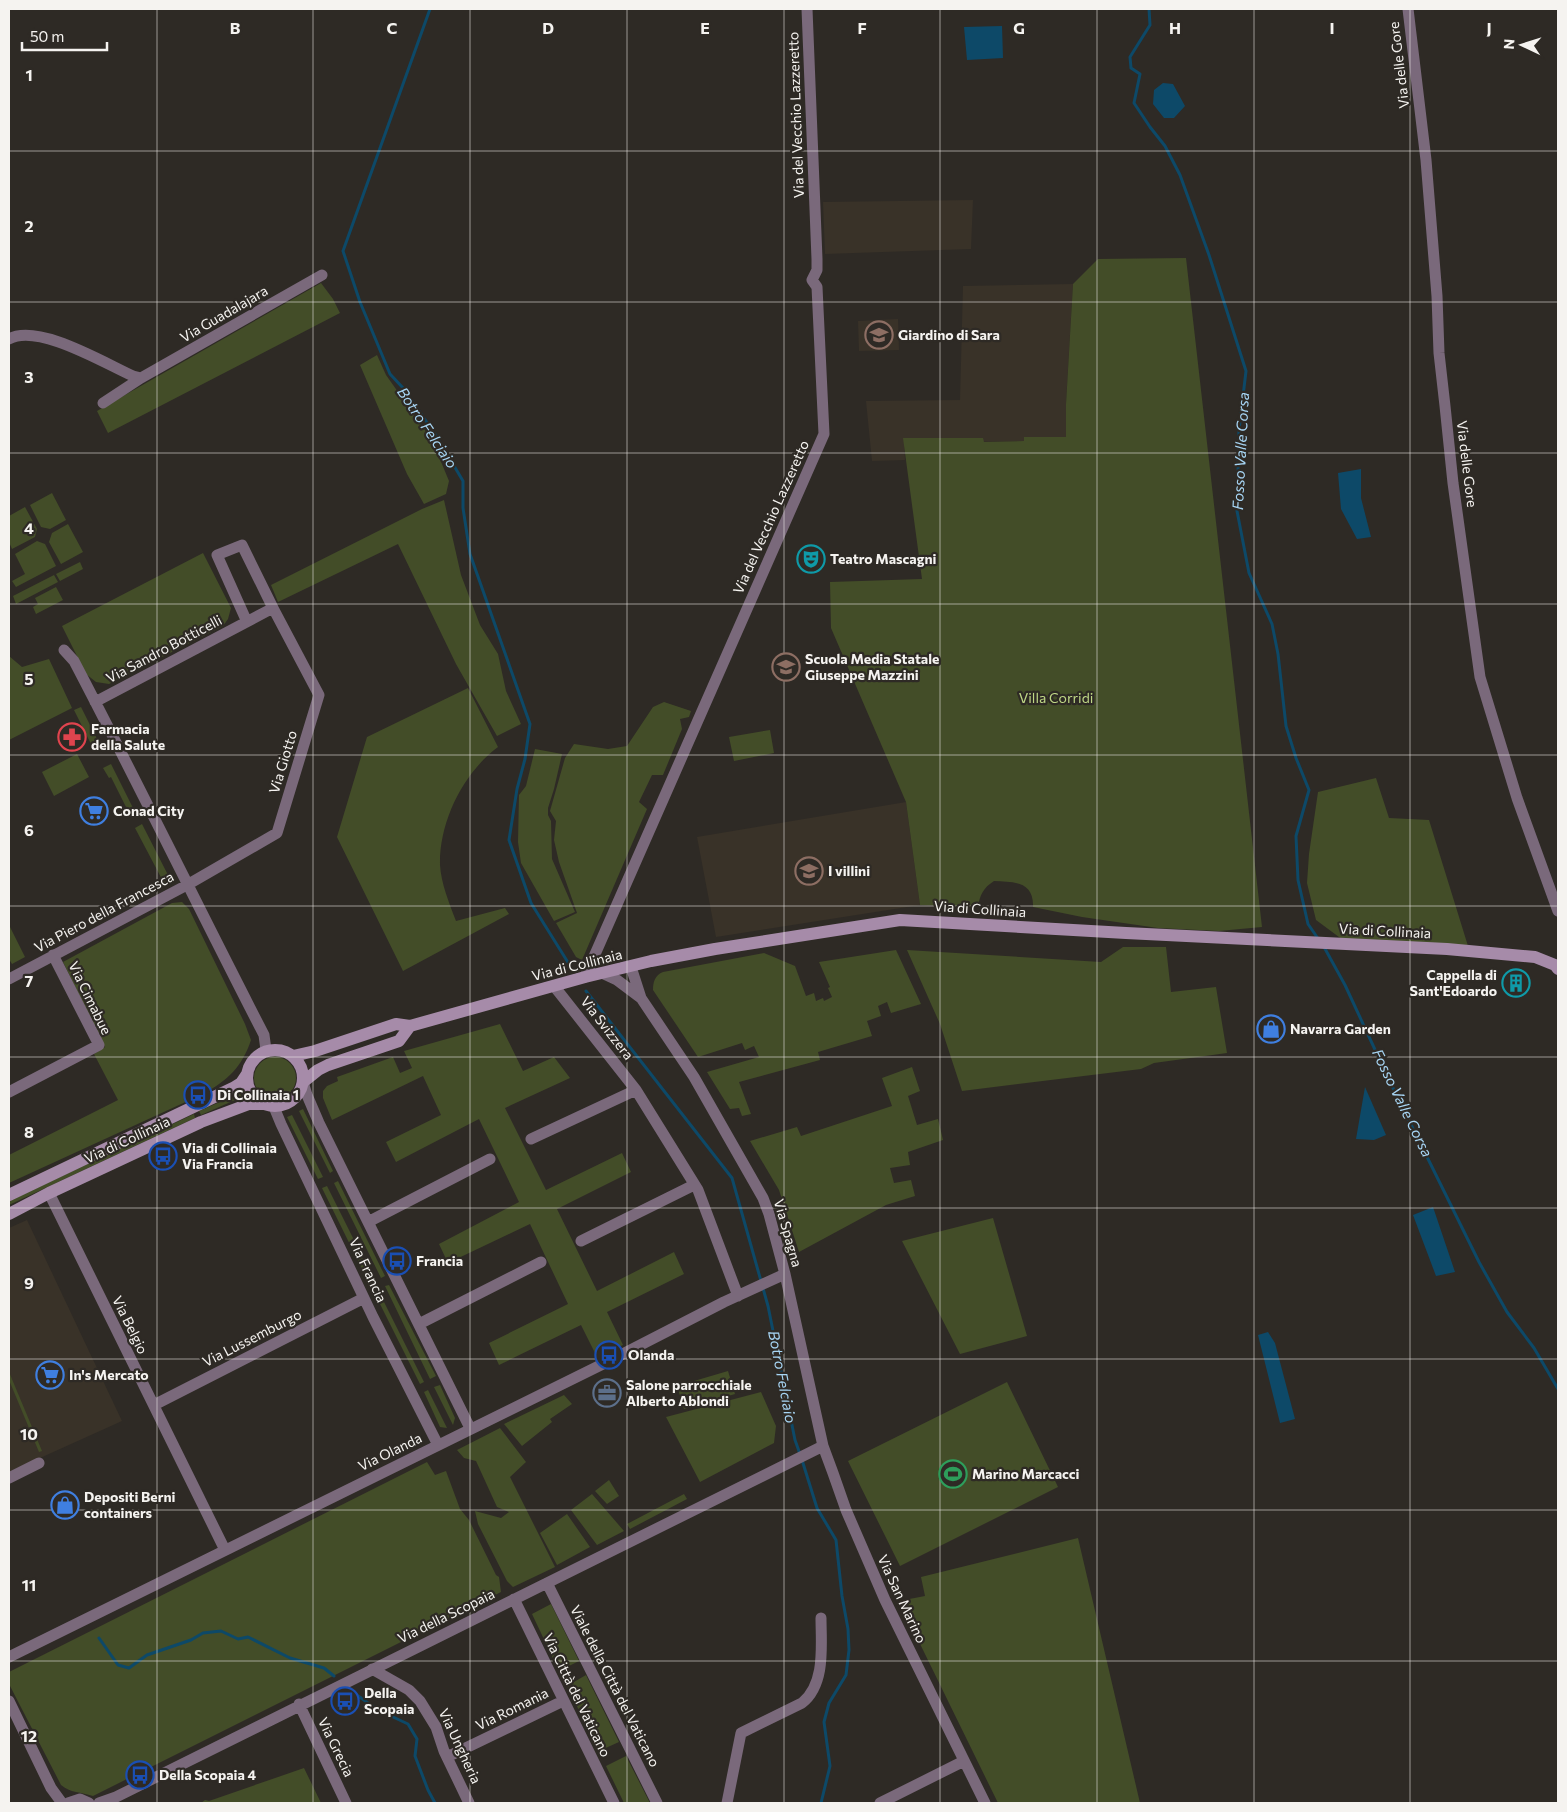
<svg xmlns="http://www.w3.org/2000/svg" width="1567" height="1812" viewBox="0 0 1567 1812" font-family="Commissioner,sans-serif">
	<style>
		.built { fill: #393228 }
		.green { fill: #434d28 }
		.water { fill: #0d4968 }
		.lines { fill: none; stroke-linecap: round; stroke-linejoin: round }
		.stream { stroke: #0d4968; stroke-width: 3 }
		.street { stroke: #7a697b; stroke-width: 11 }
		.secondary { stroke: #a68ba9; stroke-width: 12 }
		.grid { fill: none; stroke: #f5f3f0; stroke-width: 1; stroke-opacity: 0.55 }
		.labels { text-anchor: middle; stroke-width: 4.5; stroke-linejoin: round; paint-order: stroke }
		.street-label { font-size: 14px; fill: #f5f3f0; stroke: #2e2a25 }
		.poi-label { font-size: 14px; font-weight: bold; fill: #f5f3f0; stroke: #2e2a25; text-anchor: start }
		.park-label { font-size: 14px; fill: #bfd786; stroke: #2e2a25 }
		.water-label { font-size: 15px; font-style: italic; fill: #a7d5f4; stroke: #2e2a25 }
		.grid-label { font-size: 16px; text-anchor: middle; font-weight: bold; fill: #f5f3f0; stroke: #2e2a25; stroke-width: 4.5; stroke-linejoin: round; paint-order: stroke }
	</style>
	<rect width="100%" height="100%" fill="#2e2a25"/>
	<path class="built" d="M973 200 971 249 825 254 823 202Z
		M1073 284 1066 403 1071 441 943 442 904 438 905 460 872 461 866 401 960 400 963 286Z
		M898 319 899 350 859 351 858 321Z
		M906 802 920 905 716 937 697 837Z
		M27 1220 122 1421 9 1472V1228Z"/>
	<path class="green" d="M1186 258 1262 927 1219 931 1158 928 1082 917 1033 907C1034 881 1014 882 994 881 983 888 980 895 978 907L920 905 906 802 831 628 830 582 922 579 903 438H983L984 442 1024 441V437H1066V404L1073 284 1098 259Z
		M321 283 333 299 340 313 108 433 97 411Z
		M377 355 386 375 432 440 449 481 446 494 424 504 407 474 360 365Z
		M52 493 66 520 50 529 41 527 30 505Z
		M444 500 461 575 480 625 498 654 506 691 521 724 497 736 456 664 398 544 278 602 271 585 422 509Z
		M25 507 37 529 35 537 12 549 9 542V516Z
		M68 524 83 552 61 564 49 542 52 533Z
		M37 541 45 544 56 566 16 587 12 581 25 574 15 554Z
		M203 553 231 608 228 619 223 626 109 684 96 682 86 674 62 626Z
		M80 562 83 569 60 581 56 574Z
		M54 575 58 582 16 604 13 596Z
		M56 587 63 600 36 614 33 607 38 604 35 598Z
		M9 656 22 667 49 659 72 708 9 740Z
		M468 688 498 747C463 773 439 822 440 865 441 883 449 903 456 921L505 908 509 914 403 971 337 837 367 737Z
		M664 702 691 711 689 717 680 719 682 729 663 775H652L639 802 647 809 582 960 576 957 556 923 577 913 559 862 554 840 556 821 550 811 565 758 574 744 608 749 627 746 653 707Z
		M81 707 99 743 92 746 74 710Z
		M770 730 774 753 734 761 729 737Z
		M535 749 562 754 554 789 548 808V815L551 821 552 859 575 912 554 921 521 863 518 842 519 795 526 786Z
		M77 754 89 777 54 796 42 772Z
		M111 764 134 810 129 813 111 777 109 778 103 768Z
		M1376 778 1389 818 1429 820 1468 946 1343 940 1316 920 1307 883 1309 854 1318 792Z
		M142 824 169 877 168 883 165 885 135 828Z
		M182 902 189 909 245 1024 251 1040C242 1067 228 1080 203 1094L9 1183V1155L118 1100 94 1054 105 1047 63 962 172 903Z
		M9 925 25 957 12 964 9 959Z
		M1123 947H1166L1171 992 1216 987 1227 1053 1154 1063 1141 1069 962 1091 940 1024 907 950 1101 962Z
		M896 950 921 1004 891 1013 887 1002 878 1006 881 1016 867 1021 872 1036 818 1052 820 1060 739 1082 751 1114 742 1116 739 1108 730 1109 707 1072 759 1057 754 1046 745 1050 742 1043 698 1057 653 990C653 982 655 975 663 972L764 953 795 966 806 996 814 993 816 1001 823 998 824 1001 832 997 828 988 830 987 819 962Z
		M500 1024 523 1071 554 1057 570 1078 505 1108 546 1190 622 1153 631 1172 557 1209 597 1291 674 1252 684 1274 607 1312 623 1345 597 1357 581 1325 499 1365 489 1343 568 1304 530 1224 448 1263 439 1244 519 1202 479 1119 396 1162 386 1142 441 1115 423 1076 332 1120 323 1098V1091L327 1086 338 1081 337 1077 393 1057 400 1073 412 1068 404 1051Z
		M254 1078a21 21 0 1 1 42 0a21 21 0 1 1-42 0Z
		M912 1067 920 1091 908 1096 917 1125 938 1119 943 1140 908 1152 910 1165 890 1168 894 1183 911 1180 915 1196 886 1205 799 1252 779 1190 750 1141 797 1127 801 1136 892 1106 882 1078Z
		M239 1092 242 1097 201 1115 199 1111 234 1096Z
		M303 1109 333 1171 330 1173 299 1111Z
		M194 1114 195 1118 9 1205V1201Z
		M292 1115 323 1177 318 1179 287 1117Z
		M338 1181 385 1276 381 1278 334 1183Z
		M327 1186 375 1282 370 1285 322 1188Z
		M993 1218 1027 1336 960 1354 902 1241Z
		M389 1285 436 1376 430 1379 385 1286Z
		M378 1290 424 1382 420 1384 374 1292Z
		M728 1371 735 1394 684 1409 677 1386Z
		M9 1372 42 1451 39 1452 9 1380Z
		M1007 1382 1058 1487 900 1566 848 1461Z
		M440 1385 455 1418 453 1425 434 1387Z
		M428 1390 447 1428 440 1427 424 1392Z
		M761 1392 776 1426 774 1443 700 1482 666 1417Z
		M564 1395 572 1404 550 1419 552 1422 522 1446 504 1424Z
		M500 1428 526 1462 510 1477 555 1567 513 1587 507 1581 478 1524 475 1511 501 1518 509 1512 497 1507 476 1461 464 1458 457 1450Z
		M427 1462 435 1475 446 1471 460 1509 469 1520 496 1575 499 1577 501 1592 93 1796C81 1792 70 1793 61 1785L9 1684V1672Z
		M609 1480 619 1496 607 1504 595 1491Z
		M592 1494 624 1531 597 1545 571 1510Z
		M684 1494 687 1499 630 1529 627 1524Z
		M567 1514 590 1547 557 1565 540 1533Z
		M1078 1538 1140 1803H998L899 1601 925 1596 921 1577Z
		M551 1604 579 1661 559 1671 532 1614Z
		M586 1675 619 1742 599 1751 567 1686Z
		M626 1756 650 1803H624L606 1766Z
		M304 1768 321 1803H201L205 1800 209 1801Z"/>
	<path class="water" d="M1002 26 1003 58 967 60 964 27Z
		M1163 83 1173 84 1185 106 1174 118H1164L1153 104 1154 90Z
		M1361 469V498L1371 537 1357 539 1341 509 1338 473Z
		M1365 1087 1386 1135 1374 1140 1356 1139Z
		M1433 1207 1455 1272 1436 1276 1413 1215Z
		M1268 1332 1275 1343 1295 1419 1280 1423 1258 1335Z"/>
	<g class="lines">
		<path class="stream" d="M430 9 343 251 360 302 390 374 404 389 437 437 463 481V508L470 554 530 724 525 759 517 789 509 840 531 903 569 964
			M1149 9 1150 25 1130 57 1131 68 1140 74 1134 103 1150 127 1165 146 1180 175 1209 255 1246 371 1239 430 1237 511 1249 573 1272 624 1278 654 1286 726 1296 758 1309 790 1296 836 1298 880 1308 924 1319 940
			M1324 947 1345 985 1390 1082 1479 1262 1507 1312 1534 1348 1558 1389
			M586 991 732 1178 768 1306 795 1440 800 1454
			M802 1460 817 1508 836 1540 842 1596 848 1629 849 1650 846 1675 829 1703 824 1722 830 1766 821 1803
			M99 1638 118 1665 129 1668 147 1655 191 1640 203 1633 221 1631 238 1639 248 1637 290 1658 324 1668 334 1676
			M354 1693 378 1710 408 1724 417 1739 415 1756 428 1790 435 1803"/>
		<path class="street" d="M1408 9 1426 160 1437 296 1439 353 1445 406 1453 483 1480 677 1517 798 1558 911
			M9 339C38 323 104 363 133 376L141 378
			M103 403 141 378 322 275
			M64 650 74 661C139 785 200 911 264 1035L266 1050
			M95 702 273 608 242 545 217 555 247 622
			M631 967 641 998 694 1077 763 1198 769 1214 785 1274 823 1446 833 1473 846 1510 885 1600 985 1803
			M602 973 617 980 641 998
			M585 977 824 434 817 287 812 280 817 270V259L807 9
			M9 979 187 885 277 833 319 695 273 608
			M554 986 636 1090 698 1190 738 1296
			M303 1082 307 1095 319 1123 470 1428
			M9 1092 99 1045 53 955
			M274 1107 281 1124 373 1317 438 1445
			M531 1139 636 1090
			M49 1193 225 1550
			M368 1222 490 1159
			M581 1241 694 1185
			M419 1324 541 1262
			M154 1405 364 1298
			M9 1478 39 1463
			M547 1583 657 1803
			M514 1599 614 1803
			M9 1657 615 1358 724 1302 785 1274
			M372 1669 409 1690 420 1701 436 1727 444 1751 469 1803
			M9 1701 51 1788 62 1803
			M299 1704 346 1803
			M447 1757 563 1701
			M68 1803 80 1799 89 1803
			M99 1803 116 1797C351 1678 587 1562 823 1446
			M727 1803 741 1733 802 1703C826 1684 821 1645 821 1618
			M880 1803 964 1761"/>
		<path class="secondary" d="M247 1078a28 28 0 1 1 56 0a28 28 0 1 1-56 0Z
			M293 1056 315 1051 396 1024 410 1026 585 977 651 961 715 949 900 920 1126 933 1447 949 1535 957 1555 965 1558 969
			M303 1082 318 1070 328 1065 399 1041 410 1026
			M9 1195 233 1088 241 1083 247 1074
			M9 1214 49 1193 201 1122 249 1104H262"/>
	</g>
	<path class="grid" d="M157 9V1803M313 9V1803M470 9V1803M627 9V1803M784 9V1803M940 9V1803M1097 9V1803M1254 9V1803M1410 9V1803M9 151H1558M9 302H1558M9 453H1558M9 604H1558M9 755H1558M9 906H1558M9 1057H1558M9 1208H1558M9 1359H1558M9 1510H1558M9 1661H1558"/>
	<defs>
		<g id="school-ring" transform="scale(1.4375)"><circle r="9.5" fill="#2e2a25" stroke="#8d6e63" stroke-width="1.5"/><path d="M0-5L7-2L0 1L-7-2ZM-4 1L0 2.5L4 1V4Q0 6-4 4Z" fill="#8d6e63"/></g>
		<g id="theatre-ring" transform="scale(1.4375)"><circle r="9.5" fill="#2e2a25" stroke="#0f9aa8" stroke-width="1.5"/><path d="M-5-5.5Q0-4 5-5.5V0Q5 5 0 6Q-5 5-5 0ZM-3.3-2.5H-1v1.5H-3.3ZM1-2.5H3.3v1.5H1ZM-2.8 1Q0 5.5 2.8 1Z" fill="#0f9aa8"/></g>
		<g id="pharmacy-ring" transform="scale(1.4375)"><circle r="9.5" fill="#2e2a25" stroke="#e0444e" stroke-width="1.5"/><path d="M-2-6h4v4h4v4h-4v4h-4v-4h-4v-4h4Z" fill="#e0444e"/></g>
		<g id="supermarket-ring" transform="scale(1.4375)"><circle r="9.5" fill="#2e2a25" stroke="#3f7fe0" stroke-width="1.5"/><path d="M-6-5.5h2.5l.6 2H6L4.5 2H-2.5L-4.4-4H-6ZM-1.5 3.2a1.3 1.3 0 1 0 .1 0ZM3 3.2a1.3 1.3 0 1 0 .1 0Z" fill="#3f7fe0"/></g>
		<g id="building-ring" transform="scale(1.4375)"><circle r="9.5" fill="#2e2a25" stroke="#0f9aa8" stroke-width="1.5"/><path d="M-4-6H4V6H1V3H-1V6H-4ZM-2.5-4.3h1.7v1.8h-1.7ZM.8-4.3h1.7v1.8H.8ZM-2.5-1h1.7V.8h-1.7ZM.8-1h1.7V.8H.8Z" fill="#0f9aa8"/></g>
		<g id="shop-ring" transform="scale(1.4375)"><circle r="9.5" fill="#2e2a25" stroke="#3f7fe0" stroke-width="1.5"/><path d="M-5-2.5h2.3a2.7 3.5 0 0 1 5.4 0H5L5.5 6h-11ZM-1.5-2.5h3a1.5 2.3 0 0 0-3 0Z" fill="#3f7fe0"/></g>
		<g id="bus-ring" transform="scale(1.4375)"><circle r="9.5" fill="#2e2a25" stroke="#1a4fb4" stroke-width="1.5"/><path d="M-5-6H5V4H4V6H2V4H-2V6H-4V4H-5ZM-3.5-4V0h7V-4ZM-3.5 1.2v1.5H-2V1.2ZM2 1.2v1.5H3.5V1.2Z" fill="#1a4fb4"/></g>
		<g id="office-ring" transform="scale(1.4375)"><circle r="9.5" fill="#2e2a25" stroke="#5c6f8a" stroke-width="1.5"/><path d="M-6-3h4V-5.5h4V-3h4V5H-6ZM-1-4.5V-3h2v-1.5ZM-6 0V1H6V0Z" fill="#5c6f8a"/></g>
		<g id="stadium-ring" transform="scale(1.4375)"><circle r="9.5" fill="#2e2a25" stroke="#2e9e5b" stroke-width="1.5"/><path d="M0-5a6.5 5 0 1 0 0 10a6.5 5 0 1 0 0-10ZM-3.5-1.8h7v3.6h-7Z" fill="#2e9e5b"/></g>
	</defs>
	<g fill-rule="evenodd">
		<use href="#school-ring" x="879" y="335"/>
		<use href="#theatre-ring" x="811" y="559"/>
		<use href="#school-ring" x="786" y="667"/>
		<use href="#pharmacy-ring" x="72" y="737"/>
		<use href="#supermarket-ring" x="94" y="811"/>
		<use href="#school-ring" x="809" y="871"/>
		<use href="#building-ring" x="1516" y="983"/>
		<use href="#shop-ring" x="1271" y="1029"/>
		<use href="#bus-ring" x="198" y="1095"/>
		<use href="#bus-ring" x="163" y="1156"/>
		<use href="#bus-ring" x="397" y="1261"/>
		<use href="#bus-ring" x="609" y="1355"/>
		<use href="#supermarket-ring" x="50" y="1375"/>
		<use href="#office-ring" x="607" y="1393"/>
		<use href="#stadium-ring" x="953" y="1474"/>
		<use href="#shop-ring" x="65" y="1505"/>
		<use href="#bus-ring" x="345" y="1701"/>
		<use href="#bus-ring" x="140" y="1775"/>
	</g>
	<g class="labels">
		<g class="street-label">
			<text transform="translate(1399 65) rotate(-97)" y="5">Via delle Gore</text>
			<text transform="translate(796 115) rotate(-92)" y="5">Via del Vecchio Lazzeretto</text>
			<text transform="translate(224 314) rotate(-30)" y="5">Via Guadalajara</text>
			<text transform="translate(1467 464) rotate(83)" y="5">Via delle Gore</text>
			<text transform="translate(771 517) rotate(-66)" y="5">Via del Vecchio Lazzeretto</text>
			<text transform="translate(164 649) rotate(-28)" y="5">Via Sandro Botticelli</text>
			<text transform="translate(283 762) rotate(-73)" y="5">Via Giotto</text>
			<text transform="translate(980 909) rotate(4)" y="5">Via di Collinaia</text>
			<text transform="translate(104 912) rotate(-28)" y="5">Via Piero della Francesca</text>
			<text transform="translate(1385 931) rotate(3)" y="5">Via di Collinaia</text>
			<text transform="translate(577 965) rotate(-14)" y="5">Via di Collinaia</text>
			<text transform="translate(90 998) rotate(64)" y="5">Via Cimabue</text>
			<text transform="translate(607 1028) rotate(52)" y="5">Via Svizzera</text>
			<text transform="translate(127 1140) rotate(-25)" y="5">Via di Collinaia</text>
			<text transform="translate(788 1233) rotate(74)" y="5">Via Spagna</text>
			<text transform="translate(368 1270) rotate(65)" y="5">Via Francia</text>
			<text transform="translate(130 1325) rotate(64)" y="5">Via Belgio</text>
			<text transform="translate(252 1338) rotate(-27)" y="5">Via Lussemburgo</text>
			<text transform="translate(390 1452) rotate(-26)" y="5">Via Olanda</text>
			<text transform="translate(902 1599) rotate(65)" y="5">Via San Marino</text>
			<text transform="translate(446 1616) rotate(-26)" y="5">Via della Scopaia</text>
			<text transform="translate(615 1686) rotate(63)" y="5">Viale della Città del Vaticano</text>
			<text transform="translate(577 1695) rotate(64)" y="5">Via Città del Vaticano</text>
			<text transform="translate(512 1709) rotate(-26)" y="5">Via Romania</text>
			<text transform="translate(460 1746) rotate(65)" y="5">Via Ungheria</text>
			<text transform="translate(336 1747) rotate(64)" y="5">Via Grecia</text>
		</g>
		<g class="poi-label">
			<text x="898" y="340">Giardino di Sara</text>
			<text x="830" y="564">Teatro Mascagni</text>
			<text x="805" y="664">Scuola Media Statale<tspan x="805" dy="16">Giuseppe Mazzini</tspan></text>
			<text x="91" y="734">Farmacia<tspan x="91" dy="16">della Salute</tspan></text>
			<text x="113" y="816">Conad City</text>
			<text x="828" y="876">I villini</text>
			<text x="1497" y="980" text-anchor="end">Cappella di<tspan x="1497" dy="16">Sant'Edoardo</tspan></text>
			<text x="1290" y="1034">Navarra Garden</text>
			<text x="217" y="1100">Di Collinaia 1</text>
			<text x="182" y="1153">Via di Collinaia<tspan x="182" dy="16">Via Francia</tspan></text>
			<text x="416" y="1266">Francia</text>
			<text x="628" y="1360">Olanda</text>
			<text x="69" y="1380">In's Mercato</text>
			<text x="626" y="1390">Salone parrocchiale<tspan x="626" dy="16">Alberto Ablondi</tspan></text>
			<text x="972" y="1479">Marino Marcacci</text>
			<text x="84" y="1502">Depositi Berni<tspan x="84" dy="16">containers</tspan></text>
			<text x="364" y="1698">Della<tspan x="364" dy="16">Scopaia</tspan></text>
			<text x="159" y="1780">Della Scopaia 4</text>
		</g>
		<g class="park-label">
			<text x="1056" y="703">Villa Corridi</text>
		</g>
		<g class="water-label">
			<text transform="translate(427 428) rotate(56)" y="5">Botro Felciaio</text>
			<text transform="translate(1241 451) rotate(-87)" y="5">Fosso Valle Corsa</text>
			<text transform="translate(1402 1103) rotate(64)" y="5">Fosso Valle Corsa</text>
			<text transform="translate(782 1377) rotate(79)" y="5">Botro Felciaio</text>
		</g>
	</g>
	<g class="grid-label">
		<text x="235" y="34">B</text>
		<text x="392" y="34">C</text>
		<text x="548" y="34">D</text>
		<text x="705" y="34">E</text>
		<text x="862" y="34">F</text>
		<text x="1019" y="34">G</text>
		<text x="1175" y="34">H</text>
		<text x="1332" y="34">I</text>
		<text x="1489" y="34">J</text>
		<text x="29" y="81">1</text>
		<text x="29" y="232">2</text>
		<text x="29" y="383">3</text>
		<text x="29" y="534">4</text>
		<text x="29" y="685">5</text>
		<text x="29" y="836">6</text>
		<text x="29" y="987">7</text>
		<text x="29" y="1138">8</text>
		<text x="29" y="1289">9</text>
		<text x="29" y="1440">10</text>
		<text x="29" y="1591">11</text>
		<text x="29" y="1742">12</text>
	</g>
	<rect width="1567" height="1812" fill="none" stroke="#f5f3f0" stroke-width="20"/>
	<g transform="translate(1522 45) rotate(274)" stroke="#2e2a25" stroke-width="4" paint-order="stroke">
	<path d="M0-4L9 19L0 12L-9 19Z" fill="#f5f3f0"/>
	<text y="-8" font-size="14" font-weight="bold" text-anchor="middle" fill="#f5f3f0">N</text>
	</g>
	<path d="M22 42v8h85v-8" fill="none" stroke="#f5f3f0" stroke-width="2.5"/>
	<text x="30" y="42" font-size="15" fill="#f5f3f0" stroke="#2e2a25" stroke-width="4" paint-order="stroke">50 m</text>
</svg>
